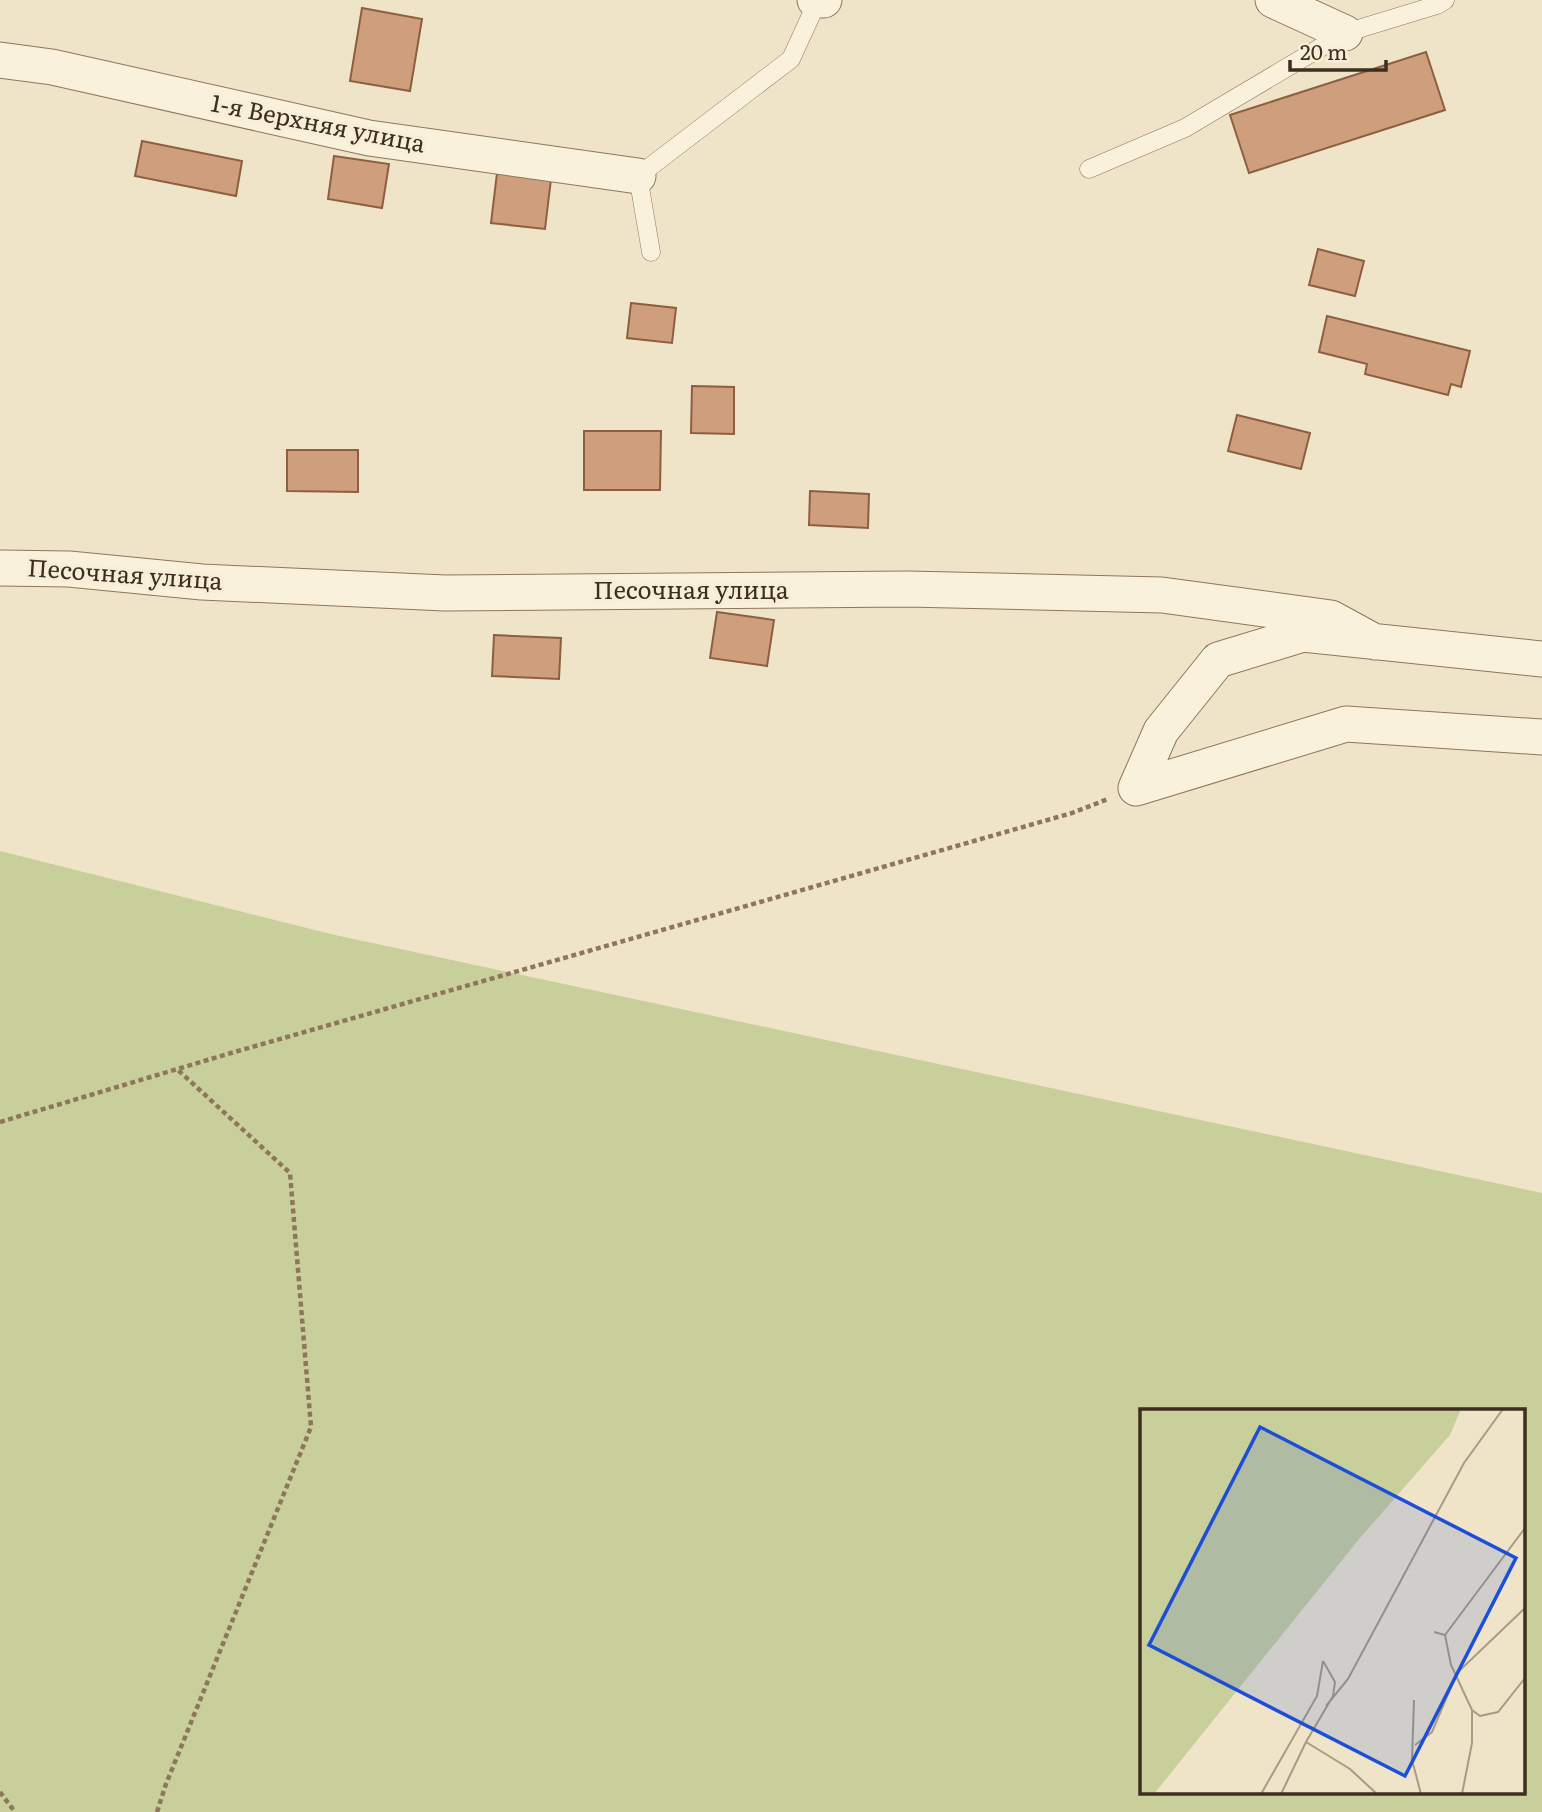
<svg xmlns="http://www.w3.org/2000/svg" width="1542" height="1812" viewBox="0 0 1542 1812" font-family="Literata,serif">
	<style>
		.green { fill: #c9cf9b; fill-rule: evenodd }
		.building { fill: #cf9f7d; stroke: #8d5f41; stroke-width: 2 }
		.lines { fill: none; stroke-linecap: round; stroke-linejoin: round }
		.lane-casing { stroke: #8d765c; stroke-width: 19 }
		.street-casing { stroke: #8d765c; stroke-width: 37 }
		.path { stroke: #8d765c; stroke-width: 4.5; stroke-dasharray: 5 3.5; stroke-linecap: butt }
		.lane { stroke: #faf1dc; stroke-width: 18 }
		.street { stroke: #faf1dc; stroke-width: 35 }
		.labels { text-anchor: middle; stroke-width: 7; stroke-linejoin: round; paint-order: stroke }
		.street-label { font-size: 24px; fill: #3d2e20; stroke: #f7eed8 }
		.inset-road { fill: none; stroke: #a89b85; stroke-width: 2 }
		.view { fill: #1d4ed8; fill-opacity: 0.15; stroke: #1d4ed8; stroke-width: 3.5 }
		.inset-edge { fill: none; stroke: #3d2e20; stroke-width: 3.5 }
	</style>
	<rect width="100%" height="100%" fill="#f0e4c8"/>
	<path class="green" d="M0 851 335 935 1542 1193V1812H0ZM1141 1411H1523V1793H1141Z"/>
	<path class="building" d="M362 8 422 19 410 91 350 81Z
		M1426 52 1445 110 1249 173 1230 115Z
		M142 141 242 161 236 196 135 176Z
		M334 156 389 164 382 208 328 199Z
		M497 173 551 179 545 229 491 223Z
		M1318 249 1364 261 1355 296 1309 285Z
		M631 303 676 308 672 343 627 338Z
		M1327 316 1470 351 1461 387 1451 384 1448 395 1365 374 1367 364 1319 352Z
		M692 386 734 387V434L691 433Z
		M1237 415 1310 433 1301 469 1228 451Z
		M584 431H661L660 490H584Z
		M287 450H358V492L287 491Z
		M810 491 869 494 868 528 809 525Z
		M717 612 774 620 767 666 710 658Z
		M494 635 561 638 559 679 492 676Z"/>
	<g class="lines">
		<g class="lane-casing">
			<path id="lane" d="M1089 169 1185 128 1345 33 1437 5 1445 0
				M651 252 638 176 791 59 818 0"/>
		</g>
		<g class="street-casing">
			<path id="street" d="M815 0H824
				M1273 0 1345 33
				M0 60 52 67 369 138 638 176
				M0 568 69 569 202 582 445 593 907 589 1162 595 1331 618 1375 642
				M1136 788 1161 731 1218 660 1303 634 1542 659
				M1136 788 1346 724 1542 737"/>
		</g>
		<path class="path" d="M0 1122 231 1053 1072 813 1108 799
			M0 1792 15 1812
			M157 1812 166 1784 311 1427 290 1173 178 1070"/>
		<use href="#lane" class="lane"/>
		<use href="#street" class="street"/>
	</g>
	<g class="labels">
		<g class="street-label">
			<text transform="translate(318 124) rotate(11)" y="8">1-я Верхняя улица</text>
			<text transform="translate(125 575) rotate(4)" y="8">Песочная улица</text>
			<text x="691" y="599">Песочная улица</text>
		</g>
	</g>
	<g transform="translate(1140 1409)">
		<rect width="385" height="385" fill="#f0e4c8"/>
		<path d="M0 0H321L310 26 220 129 14 385H0Z" fill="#c9cf9b"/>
		<path class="inset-road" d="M294 223 305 226 311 256 332 301 340 307 358 303 385 269M305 226 385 119M183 252 195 273 193 287 166 333 210 360 237 385M274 291 272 351 281 385M186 297 208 270 324 54 363 0M275 336 292 323 317 264 385 199M121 385 177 287 183 252M141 385 166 333M322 385 332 334V301"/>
		<path class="view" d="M120 18 376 149 265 367 9 236Z"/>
		<rect width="385" height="385" class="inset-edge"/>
	</g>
	<path d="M1290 60v10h96v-10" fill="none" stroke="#3d2e20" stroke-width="3.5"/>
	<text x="1300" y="60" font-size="21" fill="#3d2e20" stroke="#f7eed8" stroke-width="5" paint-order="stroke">20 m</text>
</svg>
